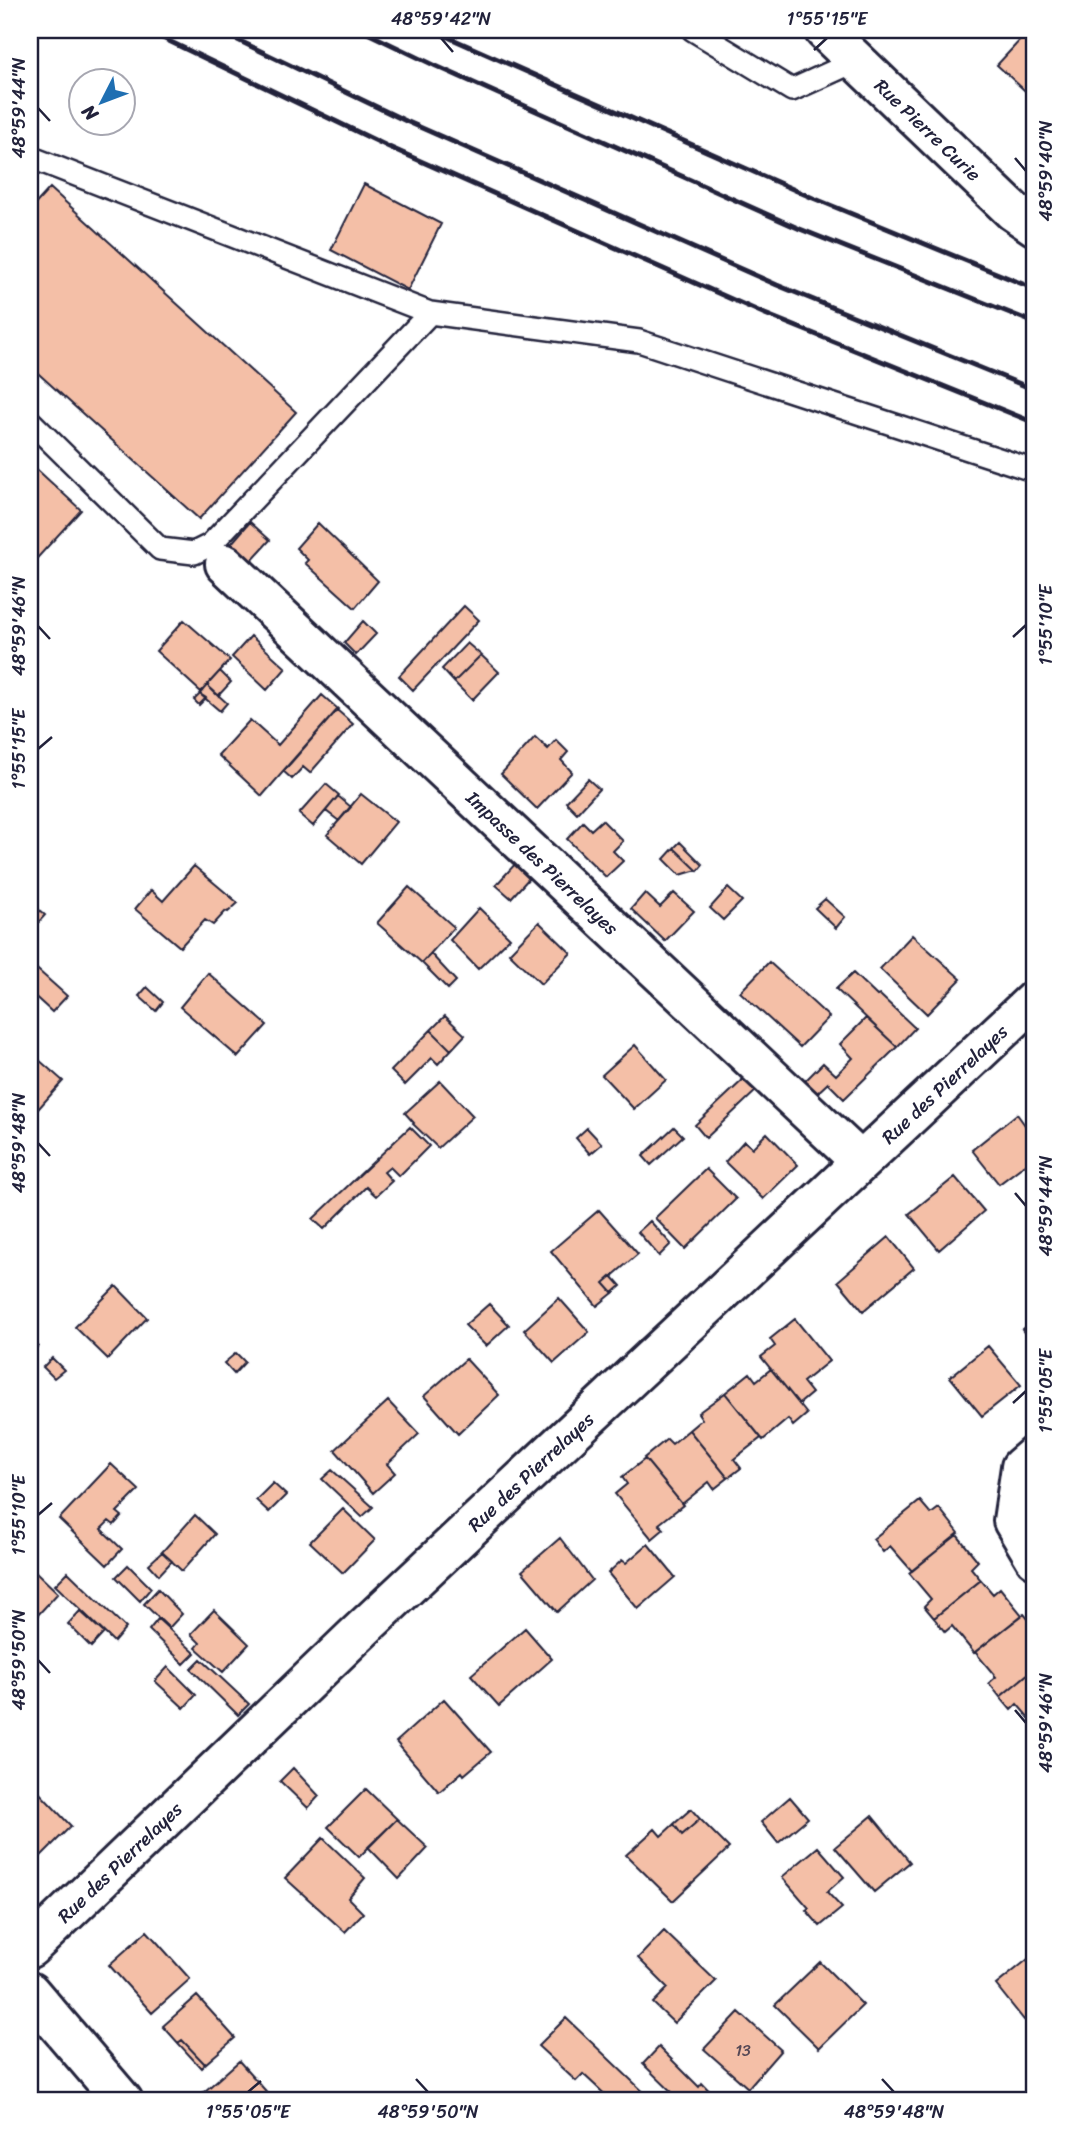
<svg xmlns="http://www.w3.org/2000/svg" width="1065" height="2131" viewBox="0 0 1065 2131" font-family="Sriracha,sans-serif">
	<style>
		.building { fill: #f4bfa7; stroke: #22223b; stroke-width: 2 }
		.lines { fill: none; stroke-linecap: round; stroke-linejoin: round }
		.lane-casing { stroke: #22223b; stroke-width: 26 }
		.street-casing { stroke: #22223b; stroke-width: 44 }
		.lane { stroke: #fff; stroke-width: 21 }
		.street { stroke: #fff; stroke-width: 38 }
		.rail { stroke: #22223b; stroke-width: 5 }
		.ticks { fill: none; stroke: #22223b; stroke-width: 2.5 }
		.labels { text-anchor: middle; stroke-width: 7; stroke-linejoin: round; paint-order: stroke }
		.number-label { font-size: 16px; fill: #564956 }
		.street-label { font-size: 19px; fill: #22223b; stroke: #fff }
		.neatline { fill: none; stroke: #22223b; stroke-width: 2.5 }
		.ticks-label { font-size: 18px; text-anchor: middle; fill: #22223b }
	</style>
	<rect width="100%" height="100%" fill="#fff"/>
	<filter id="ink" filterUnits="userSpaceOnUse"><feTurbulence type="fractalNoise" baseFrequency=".0143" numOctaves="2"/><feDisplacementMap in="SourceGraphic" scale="14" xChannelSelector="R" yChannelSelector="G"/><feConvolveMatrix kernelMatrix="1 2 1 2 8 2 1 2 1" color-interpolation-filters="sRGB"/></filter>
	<g filter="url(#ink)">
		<path class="building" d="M1023 37 1035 49V100L997 65Z
			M364 184 441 224 408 290 331 250Z
			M50 188 296 412 199 519 30 366V210Z
			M30 463 81 510 30 566Z
			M250 522 270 540 250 562 231 544Z
			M318 523 378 581 355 608 305 563 308 560 296 548Z
			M464 606 479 620 413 690 399 676Z
			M184 620 230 660 201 692 156 651Z
			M363 621 376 634 356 655 344 643Z
			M251 636 286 668 267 690 232 657Z
			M467 643 481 655 454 682 442 669Z
			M481 655 499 672 472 700 454 682Z
			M220 671 231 682 218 696 207 685Z
			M207 685 227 703 220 711 200 694Z
			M200 694 206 698 199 705 194 700Z
			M322 695 338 709 262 796 218 755 250 720 278 745Z
			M337 710 353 724 310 773 303 767 292 779 283 771Z
			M535 737 548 749 556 740 568 752 561 760 572 772 537 809 501 774Z
			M588 779 599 789 577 813 566 802Z
			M326 784 339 795 313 826 299 814Z
			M361 794 396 822 361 864 327 835Z
			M338 796 351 807 339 821 326 811Z
			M602 820 623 841 613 851 623 861 606 877 567 839 583 822 591 830Z
			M680 842 703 865 698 871 674 848Z
			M674 848 697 870 680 875 664 859Z
			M517 862 531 876 511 898 496 885Z
			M194 866 238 903 228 912 226 911 213 925 205 920 180 947 135 909 151 890 163 901Z
			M409 887 454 927 422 963 377 923Z
			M728 888 742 901 723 920 710 908Z
			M645 893 660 907 674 893 694 911 665 941 631 909Z
			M825 899 845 917 836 928 815 908Z
			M30 902 45 915 37 924 30 918Z
			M479 908 510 938 478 969 450 940Z
			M539 922 571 953 541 984 509 953Z
			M912 935 961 979 927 1014 880 969Z
			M431 954 456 981 448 989 422 963Z
			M769 962 829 1017 800 1047 740 992Z
			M30 963 67 996 52 1012 30 992Z
			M208 973 267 1025 238 1057 180 1007Z
			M853 973 877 996 880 995 915 1028 897 1047 836 989Z
			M147 987 163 1002 156 1011 139 996Z
			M445 1016 465 1035 451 1050 431 1030Z
			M866 1018 897 1047 844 1099 828 1083 815 1095 803 1083 823 1063 836 1075 853 1058 840 1044Z
			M431 1030 451 1050 438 1064 432 1058 405 1085 391 1071Z
			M635 1045 666 1080 634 1109 602 1075Z
			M30 1052 63 1081 31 1117 30 1116Z
			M746 1077 758 1089 706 1138 695 1125Z
			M440 1081 473 1116 438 1148 413 1124 414 1123 405 1113Z
			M1017 1114 1035 1139V1157L999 1184 972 1150Z
			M410 1127 429 1146 399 1176 390 1167 384 1172 392 1181 376 1196 366 1187 324 1229 313 1219Z
			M674 1127 683 1136 651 1165 643 1156Z
			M587 1128 602 1144 590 1154 576 1138Z
			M767 1133 798 1165 763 1199 725 1162 744 1141 752 1148Z
			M706 1169 736 1199 685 1249 655 1218Z
			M955 1177 984 1211 939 1250 909 1214Z
			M599 1210 638 1254 604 1283 613 1293 597 1306 551 1251Z
			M650 1221 671 1244 659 1256 638 1232Z
			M889 1237 914 1268 863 1311 838 1281Z
			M612 1276 621 1286 613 1293 604 1283Z
			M116 1286 147 1318 108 1359 75 1327Z
			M559 1298 589 1332 554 1363 524 1330Z
			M489 1304 509 1325 486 1346 465 1325Z
			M795 1319 829 1361 803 1382 812 1393 799 1404 761 1357 775 1346 770 1339Z
			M1035 1319V1346L1022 1330Z
			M30 1338 38 1346 30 1354Z
			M988 1346 1021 1385 982 1416 950 1377Z
			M236 1353 245 1362 234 1374 224 1363Z
			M52 1358 64 1370 54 1378 43 1367Z
			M466 1359 499 1395 458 1434 424 1396Z
			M771 1369 807 1414 793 1426 788 1419 763 1440 725 1393 750 1373 756 1381Z
			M725 1393 761 1438 734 1459 741 1468 728 1478 689 1430 702 1419 698 1413Z
			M388 1401 419 1434 387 1464 395 1473 373 1493 335 1450Z
			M689 1430 728 1478 714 1489 709 1482 682 1504 644 1458 667 1439 672 1444Z
			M645 1459 683 1505 659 1524 664 1529 652 1539 615 1494 627 1484 622 1477Z
			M111 1464 139 1490 117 1512 122 1516 114 1525 109 1521 101 1529 122 1549 107 1565 59 1519Z
			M332 1470 373 1507 362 1517 322 1479Z
			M273 1483 286 1495 269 1512 256 1500Z
			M920 1501 931 1514 939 1508 959 1533 912 1571 890 1546 883 1552 873 1539Z
			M343 1509 375 1540 343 1573 310 1542Z
			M195 1515 215 1534 182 1571 162 1552Z
			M957 1535 978 1561 971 1568 981 1580 934 1618 924 1606 931 1599 909 1573Z
			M560 1538 592 1580 557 1612 522 1571Z
			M648 1544 675 1577 638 1609 608 1573 622 1560 626 1563Z
			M162 1552 172 1561 159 1575 149 1564Z
			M128 1565 151 1588 140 1601 116 1577Z
			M35 1571 58 1593 36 1617 30 1611V1578Z
			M68 1572 126 1628 114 1642 55 1585Z
			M981 1580 993 1594 1000 1588 1022 1615 974 1653 952 1626 945 1632 934 1618Z
			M158 1589 182 1614 169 1628 144 1604Z
			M214 1610 249 1644 223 1672 196 1648 200 1643 191 1634Z
			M80 1611 104 1633 91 1647 68 1624Z
			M1024 1614 1035 1627V1668L1000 1697 989 1683 996 1677 975 1652Z
			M158 1619 195 1653 184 1664 149 1630Z
			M525 1628 552 1659 499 1706 471 1675Z
			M201 1659 249 1704 238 1715 191 1669Z
			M168 1667 196 1695 184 1708 155 1681Z
			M1035 1668V1725L1017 1704 1011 1710 1000 1697Z
			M444 1699 491 1752 464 1775 462 1772 439 1792 396 1742Z
			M293 1768 319 1796 308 1808 280 1781Z
			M33 1786 71 1826 36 1861 30 1854V1789Z
			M366 1789 397 1819 359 1857 328 1827Z
			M790 1797 808 1818 778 1843 761 1822Z
			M691 1809 700 1819 682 1835 674 1824Z
			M872 1816 910 1862 874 1892 835 1847Z
			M397 1819 428 1848 399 1879 368 1847Z
			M700 1819 729 1848 673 1901 626 1855 655 1829 661 1836 674 1824 682 1835Z
			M323 1838 365 1878 348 1898 363 1913 345 1932 285 1878Z
			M818 1847 844 1877 827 1892 842 1908 820 1926 806 1910 809 1908 782 1877Z
			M147 1931 190 1979 152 2013 109 1965Z
			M664 1931 716 1981 674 2023 653 2003 668 1988 638 1958Z
			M1033 1955 1035 1957V2011L1024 2020 996 1985Z
			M820 1962 863 2005 819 2048 775 2005Z
			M197 1996 235 2038 205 2064 182 2040 178 2043 163 2026Z
			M739 2012 781 2050 748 2088 704 2049Z
			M566 2018 653 2101H612L583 2074 576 2081 538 2046Z
			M182 2040 205 2064 201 2068 178 2043Z
			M659 2047 699 2087 702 2083 719 2101H681L643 2064Z
			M239 2061 273 2099 271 2101H214L205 2091Z
			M205 2091 214 2101H207L201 2094Z"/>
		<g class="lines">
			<g class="lane-casing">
				<path id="lane" d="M693 30 792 90 856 61
					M30 157 430 313 639 341 1035 471
					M30 421 160 549 194 553 210 545 430 313"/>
			</g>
			<g class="street-casing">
				<g id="street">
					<path id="s1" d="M824 30 1013 211 1035 226"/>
					<path id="s2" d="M225 564 860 1161"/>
					<path d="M1035 1455 1021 1467 1013 1521 1035 1558"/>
					<path id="s3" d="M30 1948 355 1636 1035 999"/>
					<path d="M30 1992 123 2101"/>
				</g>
			</g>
			<use href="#lane" class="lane"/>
			<use href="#street" class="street"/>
			<path class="rail" d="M146 30 389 147 765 314 1035 423
				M217 30 406 121 777 285 1035 390
				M361 30 436 66 800 229 1035 323
				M432 30 813 198 1035 289"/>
		</g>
	</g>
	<path class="ticks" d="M441 38 453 52M814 50 827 38M38 108 50 121M1015 158 1026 171M38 626 50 639M1013 637 1026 625M38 749 52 737M38 1143 50 1156M1015 1193 1026 1206M1013 1403 1026 1391M38 1515 52 1503M38 1660 50 1673M1015 1710 1026 1723M416 2079 428 2092M882 2079 894 2092M248 2092 261 2081"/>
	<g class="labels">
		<g class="number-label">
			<text x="743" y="2056">13</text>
		</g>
		<g class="street-label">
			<text dy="7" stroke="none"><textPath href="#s1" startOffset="144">Rue Pierre Curie</textPath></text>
			<text dy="7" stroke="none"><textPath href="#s2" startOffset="436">Impasse des Pierrelayes</textPath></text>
			<text dy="7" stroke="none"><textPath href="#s3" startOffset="1258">Rue des Pierrelayes</textPath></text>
			<text dy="7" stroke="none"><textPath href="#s3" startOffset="691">Rue des Pierrelayes</textPath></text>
			<text dy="7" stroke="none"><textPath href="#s3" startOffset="124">Rue des Pierrelayes</textPath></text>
		</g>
	</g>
	<rect width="1065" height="2131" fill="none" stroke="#fff" stroke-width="77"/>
	<g transform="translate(102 102) rotate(228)"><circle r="33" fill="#ffffff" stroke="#a7a7b1" stroke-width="2"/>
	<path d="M0-5L12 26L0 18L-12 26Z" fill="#1f6fb2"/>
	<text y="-10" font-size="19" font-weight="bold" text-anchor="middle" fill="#22223b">N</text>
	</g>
	<rect x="38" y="38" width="988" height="2054" class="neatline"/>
	<g class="ticks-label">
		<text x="441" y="25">48°59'42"N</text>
		<text x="827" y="25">1°55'15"E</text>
		<text transform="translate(19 108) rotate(-90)" y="6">48°59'44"N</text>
		<text transform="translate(1046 171) rotate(-90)" y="6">48°59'40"N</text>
		<text transform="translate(1046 625) rotate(-90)" y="6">1°55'10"E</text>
		<text transform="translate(19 626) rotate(-90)" y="6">48°59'46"N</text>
		<text transform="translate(19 749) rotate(-90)" y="6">1°55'15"E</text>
		<text transform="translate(19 1143) rotate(-90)" y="6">48°59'48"N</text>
		<text transform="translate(1046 1206) rotate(-90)" y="6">48°59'44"N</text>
		<text transform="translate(1046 1391) rotate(-90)" y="6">1°55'05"E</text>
		<text transform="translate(19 1515) rotate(-90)" y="6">1°55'10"E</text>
		<text transform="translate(19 1660) rotate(-90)" y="6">48°59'50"N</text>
		<text transform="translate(1046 1723) rotate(-90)" y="6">48°59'46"N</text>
		<text x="248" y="2118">1°55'05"E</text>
		<text x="428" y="2118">48°59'50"N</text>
		<text x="894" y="2118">48°59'48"N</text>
	</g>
</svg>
